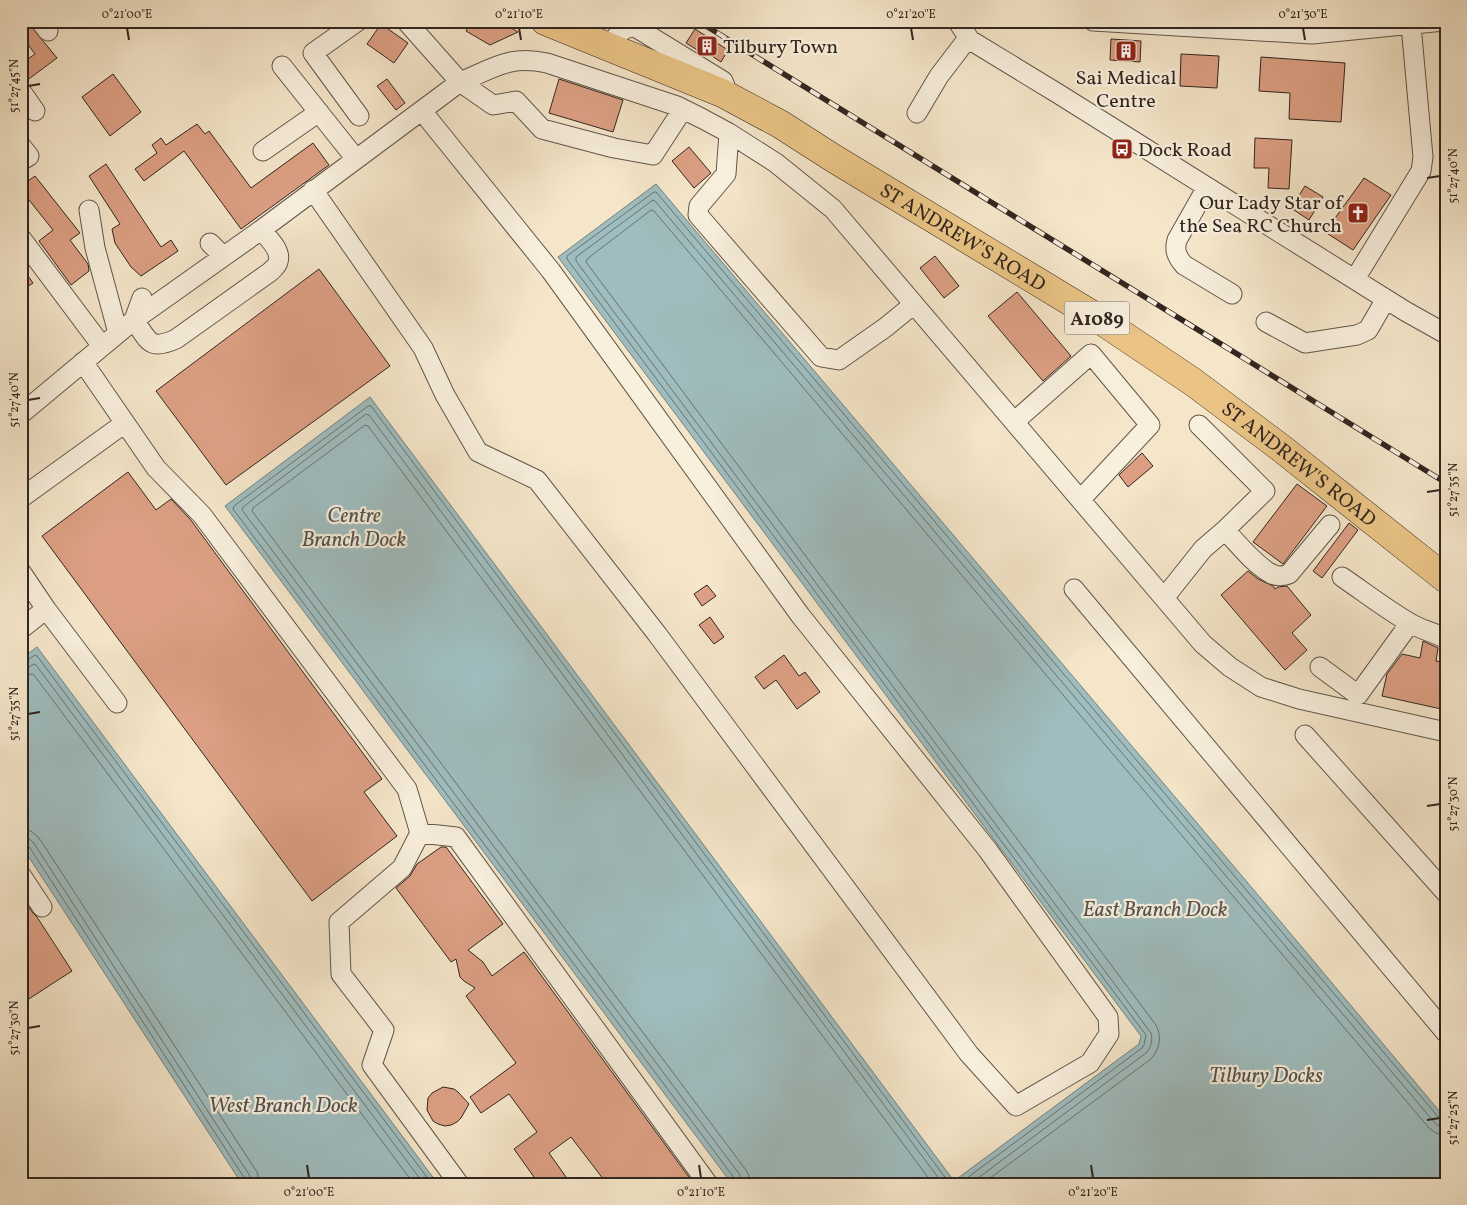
<svg xmlns="http://www.w3.org/2000/svg" width="1467" height="1205" viewBox="0 0 1467 1205" font-family="Vollkorn,serif">
	<style>
		.water { fill: #9fbdbf; stroke: #73817f }
		.lines { fill: none; stroke-linecap: round; stroke-linejoin: round }
		.shore { stroke: #687270; stroke-width: 1 }
		.building { fill: #dc9f83; stroke: #312620 }
		.minor-casing { stroke: #62564a; stroke-width: 21 }
		.highway-casing { stroke: #312620; stroke-width: 29 }
		.minor { stroke: #f8efdd; stroke-width: 19 }
		.highway { stroke: #eac385; stroke-width: 28 }
		.rail-casing { stroke: #312620; stroke-width: 5.5 }
		.rail { stroke: #f8efdd; stroke-width: 4; stroke-dasharray: 11; stroke-linecap: butt }
		.ticks { fill: none; stroke: #312620; stroke-width: 2 }
		.labels { text-anchor: middle; stroke-width: 4.5; stroke-linejoin: round; paint-order: stroke }
		.shield { fill: #f8efdd; stroke: #6d6259; stroke-width: 1 }
		.shield-label { font-size: 19px; font-weight: bold; fill: #312620 }
		.poi-label { font-size: 20px; fill: #312620; stroke: #f8efdd; text-anchor: start }
		.street-label { font-size: 20px; fill: #312620; stroke: #f8efdd }
		.water-label { font-size: 21px; font-style: italic; fill: #525350; stroke: #f8efdd }
		.neatline { fill: none; stroke: #312620; stroke-width: 2 }
		.ticks-label { font-size: 12px; text-anchor: middle; fill: #312620 }
	</style>
	<rect width="100%" height="100%" fill="#f5e6ca"/>
	<filter id="stains"><feTurbulence type="fractalNoise" baseFrequency=".004" numOctaves="4"/><feColorMatrix values="0 0 0 0 .2 0 0 0 0 .09 0 0 0 0 .02 0 0 0 .5 -.17"/></filter>
	<radialGradient id="worn" r=".72"><stop offset=".6" stop-color="#630" stop-opacity="0"/><stop offset="1" stop-color="#630" stop-opacity=".3"/></radialGradient>
	<path class="water" d="M656 184 1280 921 1446 1119V1184H732L225 506 370 397 954 1181 1139 1044 1141 1036 558 257Z
		M37 647 438 1184H242L21 845V659Z"/>
	<g class="lines">
		<path class="shore" d="M21 663 25 662 35 655 37 656 432 1184
			M21 669 27 668 34 664 36 665 424 1184
			M21 676 32 674 34 675 414 1184
			M21 829 31 831 39 838 257 1172 260 1184
			M21 836 28 838 33 842 250 1176 252 1184
			M21 843H25L28 845 245 1179 246 1184
			M736 1184 735 1179 233 509 234 506 368 406H371L950 1184
			M742 1184 740 1175 242 510 243 507 366 414 369 415 943 1184
			M750 1184 749 1176 746 1170 252 511 253 508 365 425 368 426 933 1184
			M959 1184 1142 1048 1144 1045 1146 1035 567 259V256L654 192H656L1440 1119 1446 1121
			M970 1184 1146 1053C1151 1048 1153 1040 1151 1033L576 261V257L653 200 655 201 1435 1123 1439 1126 1446 1127
			M982 1184 1151 1059C1160 1049 1162 1036 1156 1025L586 262 587 259 651 210 654 211 1429 1128 1436 1133 1446 1135"/>
	</g>
	<path class="building" d="M472 21H500L518 32 490 45 466 31Z
		M381 24 408 43 394 63 367 44Z
		M30 25 57 58 26 81 21 80V64L35 54 21 35V32Z
		M695 29 728 50 721 62 704 51 702 53 686 43Z
		M1111 39 1141 41 1140 62 1110 60Z
		M1181 54 1219 56 1217 88 1180 86Z
		M1261 57 1345 63 1341 122 1289 119 1290 93 1259 91Z
		M113 74 141 112 110 136 82 97Z
		M387 79 405 103 396 110 377 86Z
		M559 79 623 100 613 132 549 113Z
		M197 124 205 134 209 131 251 188 313 143 329 165 241 229 184 151 144 181 135 169 157 153 152 145 161 138 166 145Z
		M1255 138 1292 140 1289 189 1268 188 1269 168H1254Z
		M689 147 711 173 694 188 672 161Z
		M106 164 161 247 171 240 178 251 141 276 131 267 115 243 112 229 120 224 89 176Z
		M35 176 80 233 70 240 88 264 89 271 71 285 39 241 53 230 21 190V186Z
		M1364 178 1391 195 1353 250 1325 232Z
		M1305 186 1323 197 1309 220 1291 208Z
		M935 256 959 286 944 298 920 268Z
		M21 266 33 283 21 291Z
		M319 269 390 366 226 485 156 391Z
		M1017 292 1071 356 1043 381 988 316Z
		M1142 453 1153 466 1128 487 1119 475Z
		M128 472 156 510 171 499 190 519 382 779 364 792 397 836 312 901 42 536Z
		M1297 484 1327 506 1283 564 1253 542Z
		M1349 523 1358 530 1322 578 1313 571Z
		M1248 571 1258 579 1273 586 1275 589 1278 587 1287 586 1311 615 1292 633 1307 650 1285 670 1221 595Z
		M707 585 716 596 702 606 694 594Z
		M710 617 724 637 714 644 699 625Z
		M1423 641 1438 648 1436 661 1446 663V710L1382 696 1387 674 1402 654 1420 658Z
		M784 655 799 676 805 672 820 692 797 709 776 680 764 689 755 677Z
		M441 847H446L503 924 468 950 483 962 492 976 524 952 694 1184H607L571 1137 549 1153 571 1184H539L514 1149 537 1132 509 1094 481 1113 470 1097 516 1063 466 996 475 988 464 981 460 977 456 959 451 962 396 888 410 876 417 864Z
		M21 896 33 913 37 917 72 971 21 1004Z
		M443 1087 454 1089 458 1092 469 1104 461 1118 457 1122 451 1125 445 1126 438 1124 433 1121 427 1110 428 1098 432 1093Z"/>
	<g class="lines">
		<g class="minor-casing">
			<path id="minor" d="M40 21 48 31
				M358 21 313 53 359 116
				M406 21 460 82 493 105 516 101 542 129 614 148 653 155 683 109
				M1093 21 1312 34 1444 21
				M958 22 970 40 1057 93 1405 311 1446 334
				M609 47C616 37 622 26 635 27L715 76 723 81 725 86 722 93
				M282 66 356 159
				M21 91 35 111
				M917 113 939 76 968 38
				M729 133 726 174 699 206 698 215 821 357 839 360 886 327 914 304
				M21 146 29 156 21 161
				M263 151 319 112
				M1207 187 1177 240C1174 251 1177 257 1184 265L1232 294
				M313 190 423 348 445 395 478 452 537 480 657 634 969 1054 1016 1106 1090 1063 1109 1034 1108 1017 987 849 800 615 551 271 422 111
				M89 210 95 248 118 333
				M21 238 102 346
				M210 243 223 256
				M1355 279 1421 171 1423 157 1411 25
				M142 298 134 320C149 341 149 351 176 339L270 272C273 269 277 266 278 262 282 250 268 238 261 230
				M1266 322 1305 343 1357 335 1368 330 1386 299
				M83 362 156 468 202 515 407 789 420 833 402 868 339 922 341 974 384 1030 372 1065 459 1184
				M21 414 134 320 261 230 460 82C494 68 509 55 547 63L677 106 703 119 729 133 776 163 833 209 1203 644 1230 667 1261 687 1299 699 1446 732
				M1015 421 1091 354 1150 425 1081 499
				M1199 425 1265 491 1225 530
				M21 498 125 423
				M21 572 46 609 21 629
				M1342 577C1364 592 1386 609 1410 623 1421 630 1434 632 1446 639
				M1074 589 1446 1033
				M1164 598 1203 549 1225 530C1238 544 1254 564 1270 573 1276 577 1284 576 1289 574L1330 525
				M46 609 117 703
				M1320 667 1358 695 1410 623
				M1305 735 1446 893
				M420 833 456 837 708 1184
				M21 875 42 907"/>
		</g>
		<g class="highway-casing">
			<g id="highway">
				<path id="s1" d="M545 21 722 93 780 124 833 158 1096 317 1193 382 1281 448 1446 579"/>
			</g>
		</g>
		<use href="#minor" class="minor"/>
		<use href="#highway" class="highway"/>
		<g class="rail-casing">
			<path id="rail" d="M698 21 1446 483"/>
		</g>
		<use href="#rail" class="rail"/>
	</g>
	<path class="ticks" d="M127 28 129 40M519 28 521 40M911 28 913 40M1303 28 1305 40M28 86 40 84M1427 178 1440 176M28 400 40 398M1427 492 1440 490M28 714 40 712M1427 806 1440 804M28 1028 40 1026M1427 1120 1440 1118M307 1165 309 1178M699 1165 701 1178M1091 1165 1093 1178"/>
	<defs>
		<g id="building-square" transform="scale(1.125)"><rect x="-9" y="-9" width="18" height="18" rx="4" fill="#8f2418" stroke="#f8efdd"/><path d="M-4-6H4V6H1V3H-1V6H-4ZM-2.5-4.3h1.7v1.8h-1.7ZM.8-4.3h1.7v1.8H.8ZM-2.5-1h1.7V.8h-1.7ZM.8-1h1.7V.8H.8Z" fill="#fff"/></g>
		<g id="bus-square" transform="scale(1.125)"><rect x="-9" y="-9" width="18" height="18" rx="4" fill="#8f2418" stroke="#f8efdd"/><path d="M-5-6H5V4H4V6H2V4H-2V6H-4V4H-5ZM-3.5-4V0h7V-4ZM-3.5 1.2v1.5H-2V1.2ZM2 1.2v1.5H3.5V1.2Z" fill="#fff"/></g>
		<g id="church-square" transform="scale(1.125)"><rect x="-9" y="-9" width="18" height="18" rx="4" fill="#8f2418" stroke="#f8efdd"/><path d="M-1.2-6h2.4v3.5h3.3v2.4h-3.3V6h-2.4V-.1h-3.3v-2.4h3.3Z" fill="#fff"/></g>
	</defs>
	<g fill-rule="evenodd">
		<use href="#building-square" x="707" y="46"/>
		<use href="#building-square" x="1126" y="51"/>
		<use href="#bus-square" x="1122" y="149"/>
		<use href="#church-square" x="1358" y="213"/>
	</g>
	<g class="labels">
		<rect class="shield" x="1064.5" y="301.5" width="65" height="33" rx="4"/>
		<g class="shield-label">
			<text x="1097" y="325">A1089</text>
		</g>
		<g class="poi-label">
			<text x="723" y="53">Tilbury Town</text>
			<text x="1126" y="84" text-anchor="middle">Sai Medical<tspan x="1126" dy="23">Centre</tspan></text>
			<text x="1138" y="156">Dock Road</text>
			<text x="1342" y="209" text-anchor="end">Our Lady Star of<tspan x="1342" dy="23">the Sea RC Church</tspan></text>
		</g>
		<g class="street-label">
			<text dy="7" stroke="none"><textPath href="#s1" startOffset="472">ST ANDREW'S ROAD</textPath></text>
			<text dy="7" stroke="none"><textPath href="#s1" startOffset="878">ST ANDREW'S ROAD</textPath></text>
		</g>
		<g class="water-label">
			<text x="354" y="522">Centre<tspan x="354" dy="24">Branch Dock</tspan></text>
			<text x="1155" y="916">East Branch Dock</text>
			<text x="1266" y="1082">Tilbury Docks</text>
			<text x="283" y="1112">West Branch Dock</text>
		</g>
	</g>
	<rect width="1467" height="1205" fill="none" stroke="#f5e6ca" stroke-width="55"/>
	<rect x="28" y="28" width="1412" height="1150" class="neatline"/>
	<g class="ticks-label">
		<text x="127" y="18">0°21'00"E</text>
		<text x="519" y="18">0°21'10"E</text>
		<text x="911" y="18">0°21'20"E</text>
		<text x="1303" y="18">0°21'30"E</text>
		<text transform="translate(14 86) rotate(-90)" y="4">51°27'45"N</text>
		<text transform="translate(1453 176) rotate(-90)" y="4">51°27'40"N</text>
		<text transform="translate(14 400) rotate(-90)" y="4">51°27'40"N</text>
		<text transform="translate(1453 490) rotate(-90)" y="4">51°27'35"N</text>
		<text transform="translate(14 714) rotate(-90)" y="4">51°27'35"N</text>
		<text transform="translate(1453 804) rotate(-90)" y="4">51°27'30"N</text>
		<text transform="translate(14 1028) rotate(-90)" y="4">51°27'30"N</text>
		<text transform="translate(1453 1118) rotate(-90)" y="4">51°27'25"N</text>
		<text x="309" y="1196">0°21'00"E</text>
		<text x="701" y="1196">0°21'10"E</text>
		<text x="1093" y="1196">0°21'20"E</text>
	</g>
	<rect width="100%" height="100%" filter="url(#stains)"/>
	<rect width="100%" height="100%" fill="url(#worn)"/>
</svg>
